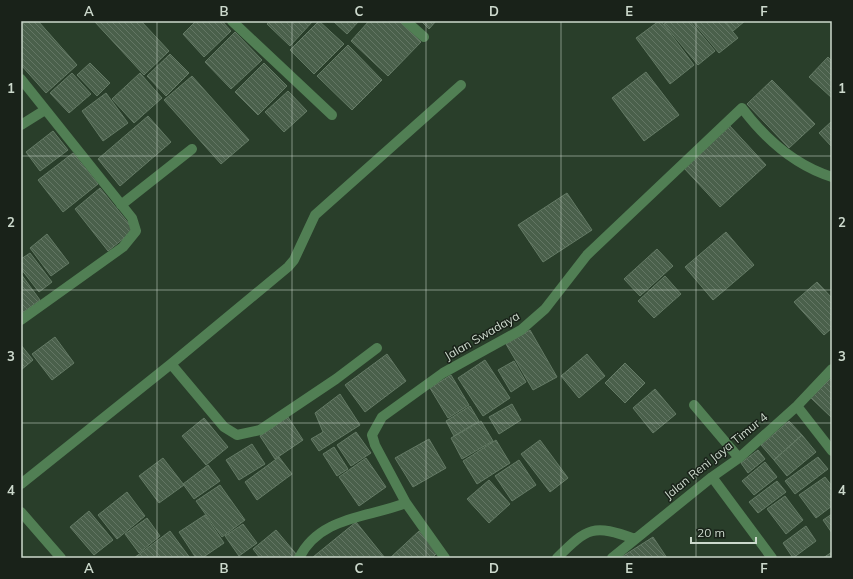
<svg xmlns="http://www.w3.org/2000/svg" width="853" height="579" viewBox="0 0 853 579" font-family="Mulish,sans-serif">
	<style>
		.building { fill: url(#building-back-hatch); stroke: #647a65 }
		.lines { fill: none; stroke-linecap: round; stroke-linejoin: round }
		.minor { stroke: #517f54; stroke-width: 10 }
		.grid { fill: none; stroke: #ccd9cc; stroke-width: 1; stroke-opacity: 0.55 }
		.labels { text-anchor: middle; stroke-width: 3; stroke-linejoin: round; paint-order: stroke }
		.street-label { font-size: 12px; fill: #ccd9cc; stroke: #192219 }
		.neatline { fill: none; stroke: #ccd9cc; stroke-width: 1.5 }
		.grid-label { font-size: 13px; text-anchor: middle; font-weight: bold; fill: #ccd9cc }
	</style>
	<defs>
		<pattern id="building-back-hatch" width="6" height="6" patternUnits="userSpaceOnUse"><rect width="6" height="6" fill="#4a604b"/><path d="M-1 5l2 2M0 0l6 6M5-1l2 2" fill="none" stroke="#637664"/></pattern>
	</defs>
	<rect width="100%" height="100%" fill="#293e2a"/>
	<path class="building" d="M21 21H38L77 65 46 93 21 65Z
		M94 21H141L169 51 144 75Z
		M196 21H222L231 31 204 57 183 34Z
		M270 21H313L290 46 267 24Z
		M319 21 344 44 314 74 290 50Z
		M333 21H359L347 34Z
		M369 21H399L421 42 388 76 351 41Z
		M421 21H436L429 29Z
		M659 21H661L694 65 670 84 636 38Z
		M668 21H690L715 51 698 65 664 24Z
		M692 21H724L738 38 719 53Z
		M725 21H745L733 31Z
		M235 32 262 60 231 89 205 62Z
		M348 45 382 80 352 110 317 76Z
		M170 54 189 73 166 96 147 76Z
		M828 57 832 61V98L809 77Z
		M90 63 110 83 97 96 77 75Z
		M264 63 287 86 258 115 235 92Z
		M646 72 679 115 644 141 612 98Z
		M72 73 91 94 69 113 50 93Z
		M140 73 162 98 134 123 112 99Z
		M192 76 249 140 221 164 164 100Z
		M772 80 815 124 789 148 747 104Z
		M288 91 307 111 284 132 265 112Z
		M106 93 128 123 103 141 82 111Z
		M148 116 171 142 120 186 98 159Z
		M832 121V147L819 133Z
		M729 125 766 165 720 207 683 167Z
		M53 131 68 150 40 171 26 152Z
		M73 153 98 184 63 212 38 180Z
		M100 188 134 230 108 251 75 209Z
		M567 193 592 230 543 262 518 225Z
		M726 232 754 265 713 300 685 267Z
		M47 234 69 263 51 276 30 248Z
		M657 249 673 266 640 296 624 279Z
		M30 253 52 282 39 292 21 269V259Z
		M21 274 40 300 21 314Z
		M665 276 681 294 654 318 638 301Z
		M817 282 832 298V328L824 335 794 302Z
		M530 330 557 377 533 390 506 344Z
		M55 337 74 363 52 380 32 354Z
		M21 345 33 360 21 370Z
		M387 354 406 381 365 412 345 385Z
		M587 354 605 376 579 398 561 376Z
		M485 360 510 398 483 416 458 378Z
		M514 361 526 382 511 392 498 370Z
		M625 363 645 383 625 403 605 383Z
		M451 375 469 405 448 418 430 388Z
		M832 377V418L811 398Z
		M655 389 676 414 653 433 633 408Z
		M340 394 360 425 319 451 311 439 323 432 315 413Z
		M512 404 521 420 499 434 489 417Z
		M470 406 479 421 454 436 446 421Z
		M288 417 303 440 275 459 260 436Z
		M204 418 228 447 206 465 182 436Z
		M481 421 493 441 462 459 451 438Z
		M789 421 802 435 774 460 761 445Z
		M356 432 371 453 351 466 337 445Z
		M802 435 816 452 787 476 774 460Z
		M429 439 446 468 413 487 395 458Z
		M496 440 510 463 477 484 463 461Z
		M540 440 568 478 550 492 521 454Z
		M252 444 265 464 239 480 226 460Z
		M334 447 348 469 337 476 323 454Z
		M758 450 765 459 748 473 741 463Z
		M279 457 292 474 257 500 245 482Z
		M818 457 828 469 795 494 785 481Z
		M163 458 184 485 159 503 139 476Z
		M366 458 386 487 359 506 339 477Z
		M519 460 536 485 512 501 495 476Z
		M765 462 777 477 754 495 742 481Z
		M208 465 220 481 194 499 183 484Z
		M825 477 832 486V506L816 518 799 495Z
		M489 480 510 504 489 523 467 499Z
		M777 481 786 492 758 513 749 502Z
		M220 485 245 520 222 537 196 501Z
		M127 492 145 516 117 539 98 515Z
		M785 496 803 520 786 534 767 509Z
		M89 511 113 540 94 555 70 527Z
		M832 514V533L823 520Z
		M205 515 224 543 202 558H196L179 532Z
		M147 518 160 536 139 553 125 534Z
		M356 522 385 558 313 557Z
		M243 524 257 543 239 556 225 536Z
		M806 526 816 541 793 558 783 543Z
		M276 530 297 555 293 558H260L253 549Z
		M170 531 190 558H134Z
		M419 531 438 552 432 558H390Z
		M653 537 667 558H620Z
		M832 552V558H823Z"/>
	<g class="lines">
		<path class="minor" d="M232 21 332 115
			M406 21 424 37
			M21 79 132 218 136 231 123 247 21 320
			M21 125 45 110
			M121 205 192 149
			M171 364 224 427 237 435 260 430 336 379 377 348
			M694 405 739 458
			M797 406 832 451
			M712 477 772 558
			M21 484 171 364 288 267 294 260 315 215 461 85
			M406 503 445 558
			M21 512 61 558
			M299 558C320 516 368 518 406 503L375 445 372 435 382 417 443 373 521 330 545 309 587 255 742 108C766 140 794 165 832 177
			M557 558C588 527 593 524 635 539
			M612 558 712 477 739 458 797 406 832 369"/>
	</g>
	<path class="grid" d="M157 21V558M292 21V558M426 21V558M561 21V558M696 21V558M21 156H832M21 290H832M21 423H832"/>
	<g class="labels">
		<g class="street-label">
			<text transform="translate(482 336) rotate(-30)" y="4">Jalan Swadaya</text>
			<text transform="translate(716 456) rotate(-39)" y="4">Jalan Reni Jaya Timur 4</text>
		</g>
	</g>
	<rect width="853" height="579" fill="none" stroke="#192219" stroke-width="44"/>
	<path d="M691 537v6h65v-6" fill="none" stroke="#ccd9cc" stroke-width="2"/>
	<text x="697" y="537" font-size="12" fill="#ccd9cc" stroke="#192219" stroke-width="3" paint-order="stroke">20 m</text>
	<rect x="22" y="22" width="809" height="535" class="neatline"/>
	<g class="grid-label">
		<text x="89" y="16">A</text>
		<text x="224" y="16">B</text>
		<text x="359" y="16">C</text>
		<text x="494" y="16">D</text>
		<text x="629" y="16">E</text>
		<text x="764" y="16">F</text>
		<text x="11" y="93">1</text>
		<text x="842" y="93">1</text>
		<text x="11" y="227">2</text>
		<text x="842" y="227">2</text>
		<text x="11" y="361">3</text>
		<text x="842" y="361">3</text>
		<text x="11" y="495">4</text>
		<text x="842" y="495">4</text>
		<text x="89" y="573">A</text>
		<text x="224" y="573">B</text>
		<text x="359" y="573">C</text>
		<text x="494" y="573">D</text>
		<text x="629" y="573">E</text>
		<text x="764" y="573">F</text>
	</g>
</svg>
